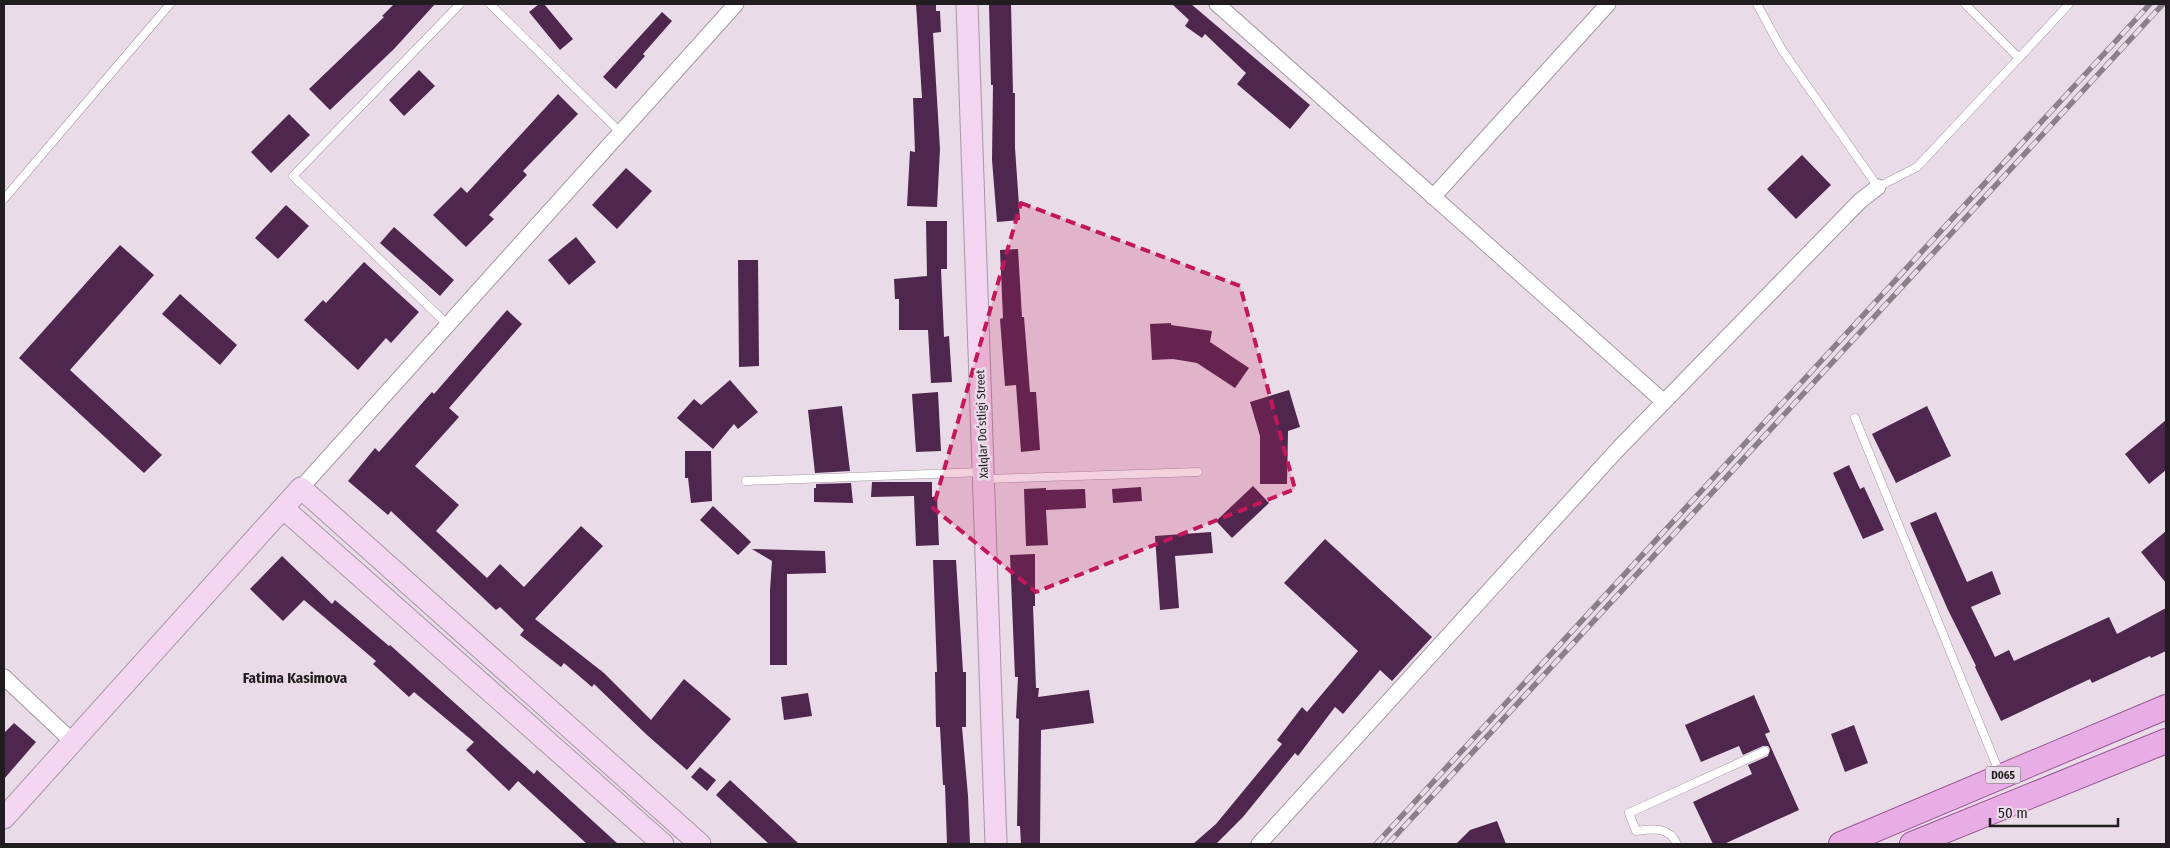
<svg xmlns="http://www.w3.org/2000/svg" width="2170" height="848" viewBox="0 0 2170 848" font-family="'Fira Sans Condensed',sans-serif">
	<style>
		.building { fill: #4f264d }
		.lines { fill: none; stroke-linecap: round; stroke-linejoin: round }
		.lane-casing { stroke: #a598a3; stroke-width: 9 }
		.street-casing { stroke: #a598a3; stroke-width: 17 }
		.secondary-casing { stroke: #a598a3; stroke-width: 23 }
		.primary-casing { stroke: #995694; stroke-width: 26 }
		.lane { stroke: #fff; stroke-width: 8 }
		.street { stroke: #fff; stroke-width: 15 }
		.secondary { stroke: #f4d6f2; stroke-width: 21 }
		.primary { stroke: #e8ade4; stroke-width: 24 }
		.rail-casing { stroke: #8a8088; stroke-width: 5.5 }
		.rail { stroke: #e9dbe7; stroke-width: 4; stroke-dasharray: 11; stroke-linecap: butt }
		.marked { fill: #c2185b; fill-opacity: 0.2; stroke: #c2185b; stroke-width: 4; stroke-dasharray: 10 6; stroke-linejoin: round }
		.labels { text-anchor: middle; stroke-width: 5; stroke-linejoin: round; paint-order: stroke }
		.shield { fill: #e9dbe7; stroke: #5d555c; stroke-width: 1 }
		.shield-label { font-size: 11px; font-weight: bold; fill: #211c20 }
		.street-label { font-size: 12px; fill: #211c20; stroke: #e9dbe7 }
		.quarter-label { font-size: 15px; font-weight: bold; fill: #211c20; stroke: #e9dbe7 }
	</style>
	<rect width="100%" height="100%" fill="#e9dbe7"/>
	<path class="building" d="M394 4H435L394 49 330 110 309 89 384 17 382 16Z
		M539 4H544L573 39 560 50 529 12Z
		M916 4H936V11H940L941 32 933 33 940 149 937 207 907 206 910 151 915 152 913 98H922Z
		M989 4H1011L1013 93H1015V148L1020 220 997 222 992 160 993 85H991Z
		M1172 4H1191L1310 105 1290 129 1237 84 1246 73 1205 34 1202 38 1185 26 1189 20Z
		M662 12 672 21 643 54 645 56 616 89 603 77Z
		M419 70 435 86 404 116 389 100Z
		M558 94 578 114 523 171 527 175 489 215 494 219 466 247 433 215 461 187 467 193Z
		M289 114 310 135 271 173 251 152Z
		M1802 155 1831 185 1796 219 1767 189Z
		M626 168 652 191 617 229 592 205Z
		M286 205 309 226 278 259 255 238Z
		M926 221H947V269H941L944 337 949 336 952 382 931 383 928 330H899V299H895L894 279 927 276Z
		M394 227 454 280 440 296 380 243Z
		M576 237 596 262 569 285 548 260Z
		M120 245 154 275 70 370 162 455 144 473 19 358Z
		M1018 249 1022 317H1024L1030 392H1036L1040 450 1021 452 1016 385 1005 386 1000 319 1003 318 1000 250Z
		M738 260H758L759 366 739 367Z
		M364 262 419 312 391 343 386 338 358 370 304 320 323 300 326 303Z
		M180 294 237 345 220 365 162 314Z
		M507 310 522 324 449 408 459 417 415 466 459 505 436 531 487 578 500 564 524 587 581 526 603 546 535 619 604 673 651 720 684 679 731 719 687 770 647 735 594 684 592 687 564 663 561 667 520 635 524 630 500 607 496 610 391 511 388 515 348 481 375 448 379 452 432 392 434 394Z
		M1171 323V325L1212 331 1210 342 1249 368 1235 388 1197 363 1173 359 1152 360 1150 324Z
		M730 380 758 412 738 429 734 424 713 449 677 418 694 399 701 405Z
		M1289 390 1300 427 1288 431 1287 484H1260V436L1250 402Z
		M938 392 941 451 916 452 912 394Z
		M842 406 850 471 815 473 808 410Z
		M1927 406 1951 456 1896 483 1872 434Z
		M2166 420V470L2149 484 2125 454Z
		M685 451H711L712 501 691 503 688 478H685Z
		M1849 465 1860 489 1864 487 1884 530 1863 539 1833 473Z
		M872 482H932V497L937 496 939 545 916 546 914 496 871 497Z
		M851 483 853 503 814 502V488H816V484Z
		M1253 486 1269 503 1232 538 1216 521Z
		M1141 487 1142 501 1113 503 1112 489Z
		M1046 488V490L1085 489 1086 508 1046 510 1048 545 1026 546 1024 489Z
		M713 506 751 542 738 555 700 520Z
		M1936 512 1967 582 1992 571 2001 594 1971 607 1995 657 2009 650 2014 661 2109 617 2117 634 2166 608V651L2151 658 2150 656 2092 683 2090 679 2001 721 1975 667 1976 666 1948 610 1910 523Z
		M2166 531V583L2141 552Z
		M1211 532 1213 553 1175 556 1179 608 1160 610 1155 536Z
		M1325 539 1432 637 1392 681 1380 670 1343 714 1335 707 1298 756 1295 753 1243 817 1216 844H1193L1216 824 1282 744 1277 740 1302 707 1307 712 1358 651 1284 583Z
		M752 549 825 551 826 573 787 574V665H770V590L772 561Z
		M1035 554V606H1033L1036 688H1039L1038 697 1089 690 1094 723 1041 730 1040 844H1021L1020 826H1017L1019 719 1016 718 1018 677H1015L1010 555Z
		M282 556 332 604 335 600 389 646 390 645 534 774 537 770 618 844H587L518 781 509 791 466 750 474 742 414 692 409 697 373 664 376 661 304 600 283 621 250 589Z
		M933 560H956L963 672H966V727H962L968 796 970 844H947L945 785H943L940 727H936L935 672H937Z
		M808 693 812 716 784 720 781 697Z
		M1754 695 1770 732 1765 734 1799 810 1724 844H1713L1693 802 1752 774 1748 765 1768 756 1770 749 1768 746H1763L1743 755 1739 746 1701 762 1685 725Z
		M14 723 36 742 4 779V733Z
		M1854 725 1868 763 1845 772 1831 734Z
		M700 767 716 780 707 791 691 777Z
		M730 780 799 844H769L716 795Z
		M1497 821 1506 844H1456L1470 830Z"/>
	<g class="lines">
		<g class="lane-casing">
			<path id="lane" d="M490 4 621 133
				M1757 4 1782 50 1878 187 1917 167 2019 58 1965 4
				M2019 58 2069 4
				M4 199 170 4
				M447 324 293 176 460 4
				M1855 418 2000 774
				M984 479 1198 472
				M746 481 982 472
				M1677 844C1669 826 1652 829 1636 831L1629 813 1765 751"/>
		</g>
		<g class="street-casing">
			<path id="street" d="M1217 4 1664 402
				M1433 197 1608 4
				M301 488 736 4
				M4 677 72 741
				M1259 844 1618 449 1860 201 1878 187"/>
		</g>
		<g class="secondary-casing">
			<path id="secondary" d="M967 4 996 844
				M283 508 663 844
				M4 818 301 488 700 844"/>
		</g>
		<g class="primary-casing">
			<path id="primary" d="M1841 844 2166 707
				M1912 844 2166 741"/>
		</g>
		<use href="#lane" class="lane"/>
		<use href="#street" class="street"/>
		<use href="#secondary" class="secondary"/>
		<use href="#primary" class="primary"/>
		<g class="rail-casing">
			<path id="rail" d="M1376 844 2150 4
				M1388 844 2163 4"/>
		</g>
		<use href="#rail" class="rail"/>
	</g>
	<path class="marked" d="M1021 203 1240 286 1295 489 1036 592 933 508Z"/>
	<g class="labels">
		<rect class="shield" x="1985.5" y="766.5" width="35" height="17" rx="4"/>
		<g class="shield-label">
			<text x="2003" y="779">D065</text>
		</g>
		<g class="street-label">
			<text transform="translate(982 424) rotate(-92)" y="4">Xalqlar Doʻstligi Street</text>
		</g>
		<g class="quarter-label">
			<text x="295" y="683">Fatima Kasimova</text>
		</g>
	</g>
	<rect width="2170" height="848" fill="none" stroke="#211c20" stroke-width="10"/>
	<path d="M1990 818v8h128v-8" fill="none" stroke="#211c20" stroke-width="2.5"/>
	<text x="1998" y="818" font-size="15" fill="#211c20" stroke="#e9dbe7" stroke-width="4" paint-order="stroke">50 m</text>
</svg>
